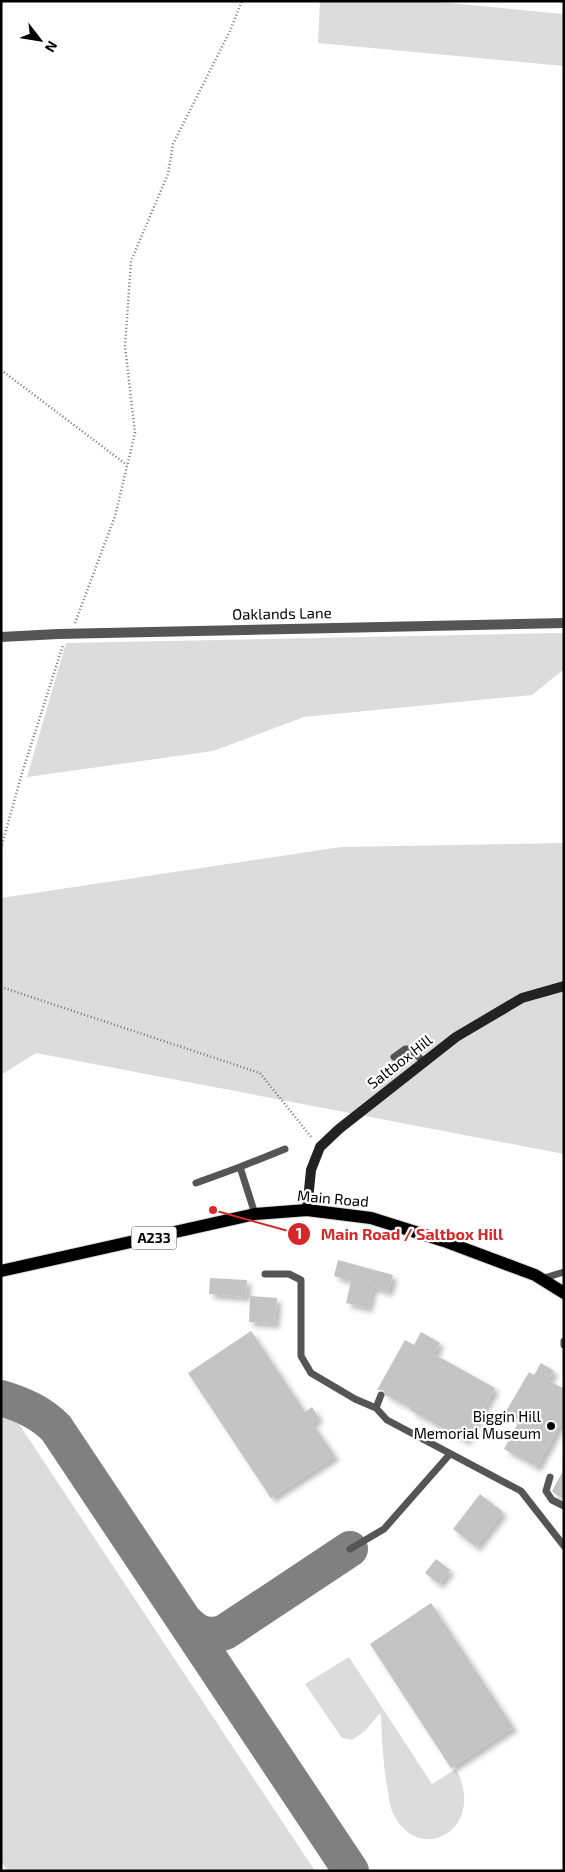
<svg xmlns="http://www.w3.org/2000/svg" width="565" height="1872" viewBox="0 0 565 1872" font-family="'Exo 2',sans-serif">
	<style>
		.green { fill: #dcdcdc }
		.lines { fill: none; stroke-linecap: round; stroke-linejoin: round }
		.taxiway { stroke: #808080; stroke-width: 36 }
		.building { fill: #c4c4c4; filter: url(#shadow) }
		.primary-casing { stroke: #dbdbdb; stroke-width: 14 }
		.path { stroke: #777; stroke-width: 2.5; stroke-dasharray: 1 2.5; stroke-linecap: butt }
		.lane { stroke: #555; stroke-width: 7 }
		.street { stroke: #555; stroke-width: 10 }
		.secondary { stroke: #222; stroke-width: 10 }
		.primary { stroke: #000; stroke-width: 12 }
		.poi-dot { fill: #000; stroke: #fff; stroke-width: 2 }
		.labels { text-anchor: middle; stroke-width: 4.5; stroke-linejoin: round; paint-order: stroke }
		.shield { fill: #fff; stroke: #4c4c4c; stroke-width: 1 }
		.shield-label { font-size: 14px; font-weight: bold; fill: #000 }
		.street-label { font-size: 15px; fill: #000; stroke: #fff }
		.poi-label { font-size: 15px; fill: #000; stroke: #fff; text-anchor: end }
		.leader { fill: none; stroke: #d62828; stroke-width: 2 }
		.callout-dot { fill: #d62828; stroke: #fff; stroke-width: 2 }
		.mark-label { font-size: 15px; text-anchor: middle; font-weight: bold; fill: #fff }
		.callout-label { font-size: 16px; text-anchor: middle; font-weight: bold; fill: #d62828; stroke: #fff; stroke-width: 4.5; stroke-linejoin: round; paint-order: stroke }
	</style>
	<defs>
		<filter id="shadow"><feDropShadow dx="4.5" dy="4.5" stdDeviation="2.5" flood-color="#0004"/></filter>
	</defs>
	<rect width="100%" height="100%" fill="#fff"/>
	<path class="green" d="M320 1H428L564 14V66L318 43Z
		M564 633V669L532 695 304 717 213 751 27 777 66 643Z
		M564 843V1154L36 1053 1 1075V898L341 847Z
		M1 1416 17 1421 315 1871H8L1 1861Z
		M349 1657 432 1784 456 1769C488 1830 418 1867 393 1813 390 1807 389 1798 388 1791 383 1764 382 1742 381 1715L379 1714 366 1730 352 1740 342 1738 305 1684Z"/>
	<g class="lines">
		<path class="taxiway" d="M1 1398C23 1405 40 1412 56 1428L351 1871
			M187 1623C198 1634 209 1638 225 1632L350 1549"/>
	</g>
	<path class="building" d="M338 1260 393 1275 388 1292 373 1287 368 1308 346 1303 351 1281 334 1276Z
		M210 1278 247 1280 246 1297 209 1294Z
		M250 1296 277 1298 275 1324 249 1322Z
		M251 1331 305 1412 312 1407 319 1418 312 1423 335 1456 271 1498 188 1373Z
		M421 1332 440 1343 434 1354 495 1388 466 1441 410 1410 411 1408 386 1395 383 1390H377L405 1340 414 1345Z
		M541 1363 554 1371 548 1380 564 1389V1417L537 1467 504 1449 519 1421 505 1413 529 1372 534 1375Z
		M564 1469V1499L555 1494 552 1491Z
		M480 1494 503 1512 476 1547 453 1529Z
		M436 1559 450 1570 439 1584 425 1573Z
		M431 1603 513 1727 451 1768 370 1644Z"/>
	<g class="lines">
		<g class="primary-casing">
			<path id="primary" d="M1 1271 255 1214 307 1210 371 1218 444 1241 535 1275 564 1293"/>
		</g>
		<path class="path" d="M1 370 127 465
			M75 623 115 516 135 433 125 346 131 261 168 174 173 144 230 31 242 1
			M1 848 22 773 63 645
			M1 987 260 1073 312 1138"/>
		<path class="lane" d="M394 1057 405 1049H410L424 1062
			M240 1167 285 1149
			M196 1183 240 1167 255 1214
			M265 1274H289L301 1280V1356L311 1373 355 1399 376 1408
			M541 1279 564 1272
			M564 1341V1345
			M381 1395 376 1408 387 1420 521 1491 564 1546
			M550 1477 546 1491 552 1500 564 1506
			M350 1549 384 1529 450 1454"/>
		<path class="street" d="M1 637 58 634 564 623"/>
		<path class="secondary" d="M307 1210 311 1170 320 1147 339 1129 456 1037 522 998 564 986"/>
		<use href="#primary" class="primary"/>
	</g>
	<circle class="poi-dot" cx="551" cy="1426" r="5"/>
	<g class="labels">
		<rect class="shield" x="131.5" y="1226.5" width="45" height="23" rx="4"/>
		<g class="shield-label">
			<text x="154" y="1243">A233</text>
		</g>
		<g class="street-label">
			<text transform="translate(282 614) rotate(-1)" y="5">Oaklands Lane</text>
			<text transform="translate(400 1062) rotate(-38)" y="5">Saltbox Hill</text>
			<text transform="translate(333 1199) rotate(5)" y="5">Main Road</text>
		</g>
		<g class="poi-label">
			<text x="541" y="1422">Biggin Hill<tspan x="541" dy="17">Memorial Museum</tspan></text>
		</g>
	</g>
	<path class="leader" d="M213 1210L299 1234"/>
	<g class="callout-dot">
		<circle cx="213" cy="1210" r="5"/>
		<circle cx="299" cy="1234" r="12"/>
	</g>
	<g class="mark-label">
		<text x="299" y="1239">1</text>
	</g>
	<g class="callout-label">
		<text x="412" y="1240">Main Road / Saltbox Hill</text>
	</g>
	<rect width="565" height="1872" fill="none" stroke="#000000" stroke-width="5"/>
	<g transform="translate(40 40) rotate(121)" stroke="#ffffff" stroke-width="4" paint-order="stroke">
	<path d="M0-4L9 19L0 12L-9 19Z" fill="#000000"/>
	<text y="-8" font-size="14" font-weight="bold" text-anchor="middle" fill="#000000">N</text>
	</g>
</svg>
